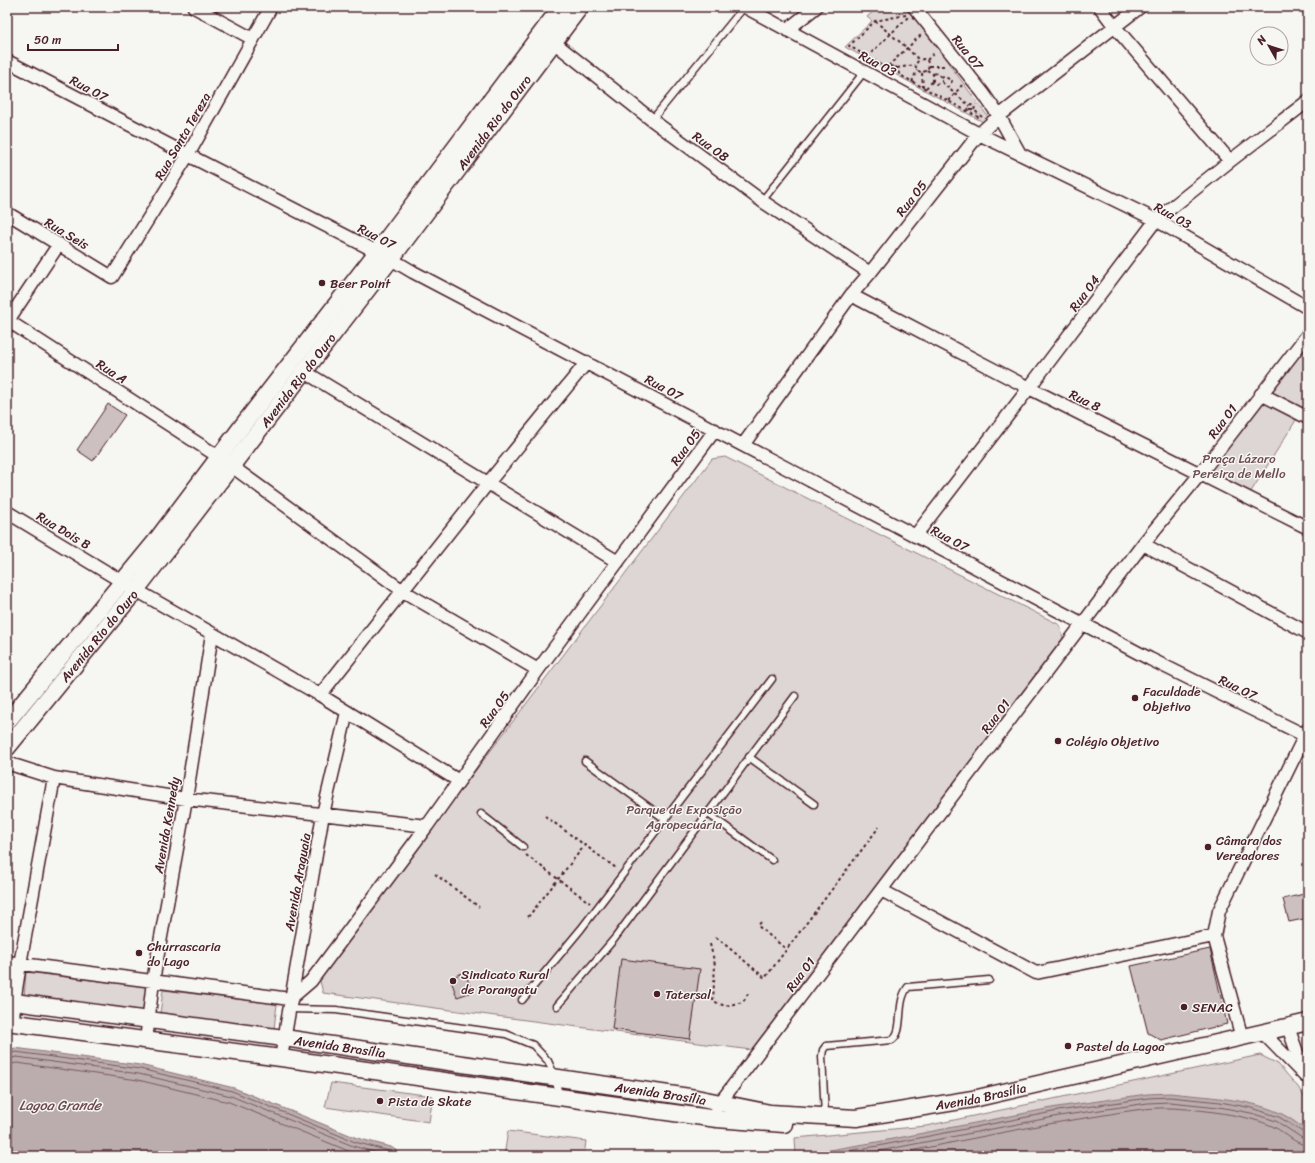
<svg xmlns="http://www.w3.org/2000/svg" width="1315" height="1163" viewBox="0 0 1315 1163" font-family="Sriracha,sans-serif">
	<style>
		.green { fill: #ddd6d5; stroke: #947a80 }
		.water { fill: #bbadae; stroke: #8e747a }
		.lines { fill: none; stroke-linecap: round; stroke-linejoin: round }
		.shore { stroke: #77585f; stroke-width: 1 }
		.building { fill: #ccc1c0; stroke: #4a1f2b }
		.service-casing { stroke: #4a1f2b; stroke-width: 9 }
		.minor-casing { stroke: #4a1f2b; stroke-width: 15 }
		.secondary-casing { stroke: #4a1f2b; stroke-width: 19 }
		.path { stroke: #4a1f2b; stroke-width: 2; stroke-dasharray: 3 3; stroke-linecap: butt }
		.service { stroke: #f6f6f2; stroke-width: 6 }
		.minor { stroke: #f6f6f2; stroke-width: 12 }
		.secondary { stroke: #f6f6f2; stroke-width: 16 }
		.poi-dot { fill: #4a1f2b; stroke: #f6f6f2; stroke-width: 1.5 }
		.labels { text-anchor: middle; stroke-width: 3; stroke-linejoin: round; paint-order: stroke }
		.street-label { font-size: 13px; fill: #4a1f2b; stroke: #f6f6f2 }
		.poi-label { font-size: 13px; fill: #4a1f2b; stroke: #f6f6f2; text-anchor: start }
		.park-label { font-size: 13px; fill: #6f4d56; stroke: #f6f6f2 }
		.water-label { font-size: 14px; font-style: italic; fill: #6c4a52; stroke: #f6f6f2 }
	</style>
	<rect width="100%" height="100%" fill="#f6f6f2"/>
	<filter id="ink" filterUnits="userSpaceOnUse"><feTurbulence type="fractalNoise" baseFrequency=".025" numOctaves="2"/><feDisplacementMap in="SourceGraphic" scale="8" xChannelSelector="R" yChannelSelector="G"/><feConvolveMatrix kernelMatrix="1 2 1 2 8 2 1 2 1" color-interpolation-filters="sRGB"/></filter>
	<g filter="url(#ink)">
		<path class="green" d="M878 7H907L989 118 985 123 845 47 872 21 867 17Z
			M1308 340V401L1247 498 1200 474Z
			M725 457 1060 625 1063 638 751 1050 323 993 319 977 712 459Z
			M26 972 148 987 144 1014 24 998Z
			M163 990 277 1004 274 1029 160 1014Z
			M1260 1055 1278 1064 1298 1087 1308 1103V1137L863 1156H796L795 1138 926 1126Z
			M331 1083 433 1096 429 1122 325 1107Z
			M508 1131 586 1141 584 1156H504Z"/>
		<path class="water" d="M15 1048 140 1065 234 1088 357 1138 391 1147 404 1156H7V1051Z
			M1170 1093C1206 1097 1246 1098 1280 1113 1289 1117 1299 1125 1308 1131V1156H805L817 1152 877 1142 1057 1107 1147 1094Z"/>
		<g class="lines">
			<path class="shore" d="M7 1054 16 1052 140 1069 232 1091 355 1142 389 1151 397 1156
				M7 1059 17 1057 139 1074 231 1096 353 1146 388 1156
				M7 1065 17 1063 138 1080 229 1102 351 1152 366 1156
				M816 1156 878 1146 1058 1111 1148 1098 1170 1097 1220 1102 1252 1108 1279 1117 1304 1133 1308 1134
				M846 1156 879 1151 1059 1116 1148 1103 1170 1102 1219 1107 1251 1113 1276 1121 1302 1138 1308 1139
				M884 1156C953 1143 1023 1127 1092 1117 1118 1113 1144 1107 1170 1108 1198 1109 1250 1115 1274 1127 1285 1132 1295 1145 1308 1145"/>
		</g>
		<path class="building" d="M108 404 125 415 93 461 77 450Z
			M1308 893V918L1289 922 1283 899Z
			M1210 949 1227 1024 1161 1040 1148 1033 1131 966Z
			M621 959 700 969 690 1039 612 1029Z
			M465 972 472 992 457 997 450 978Z"/>
		<g class="lines">
			<g class="service-casing">
				<path id="service" d="M652 120 744 7
					M762 201 864 72
					M749 757 814 804
					M585 761 665 819
					M707 813 772 860
					M481 814 523 847
					M522 1000 581 929 772 679
					M557 1006 615 938 795 696
					M289 1009 336 1010 506 1034 533 1045 548 1061 555 1077 559 1095
					M825 1116 822 1056 823 1050 826 1046 892 1040C905 1031 895 1003 908 987L989 980"/>
			</g>
			<g class="minor-casing">
				<path id="minor" d="M194 7 253 39
					M745 7 979 134 1156 220 1308 308
					M914 7 983 93 999 116 1020 154
					M1100 7 1115 27 1230 161
					M1307 7 1308 8
					M787 30 816 7
					M547 37 652 120 762 201 870 273
					M7 61 188 155 391 259 413 272 1150 659 1308 737
					M7 213 112 277 188 155 271 7
					M851 295 1029 388 1308 528
					M7 320 219 457 403 591 538 670
					M7 322 59 244
					M305 372 618 562
					M1261 394 1308 418
					M743 445 851 295 870 273 979 134 999 116 1140 7
					M7 512 136 590 320 695 459 781
					M915 536 1029 388 1156 220 1230 161 1308 101
					M1143 544 1308 633
					M320 695 488 483 587 362
					M7 763 54 778 186 799 427 826
					M881 890 1036 973 1214 936
					M7 962 290 999 311 981 427 826 538 670 715 430
					M13 1022 14 1002 20 964 54 778
					M1288 1027 1304 1072
					M1263 1033 1305 1076
					M1242 1038 1214 936 1219 911 1308 729
					M146 1041 153 981 186 799 212 634
					M281 1058 323 814 347 712
					M716 1108 1143 544 1200 474 1308 334"/>
			</g>
			<g class="secondary-casing">
				<g id="secondary">
					<path d="M7 722 155 542 246 421 377 252 561 7"/>
					<path id="s1" d="M7 748 136 590 397 251 580 7"/>
					<path id="s2" d="M7 1001 284 1038 696 1098 770 1113 856 1118 973 1099 1308 1022"/>
					<path d="M7 1022 281 1058 717 1119 784 1124"/>
				</g>
			</g>
			<path class="path" d="M906 15 875 21 849 46 885 67 895 66 900 75 980 118
				M875 21 907 48 919 60 915 65 917 70 922 73 927 70 929 66 927 60 923 59 919 60
				M867 57 908 17
				M927 60 935 52
				M888 66 921 35
				M929 66H946
				M897 68 915 65
				M927 70 933 74V81L936 84 942 82 941 77 937 73 933 74
				M922 73 923 87
				M941 77 944 76 952 81 948 88 970 106
				M912 82 917 70
				M942 82 948 88
				M926 88 933 81
				M949 101 962 85
				M970 110H974L982 117
				M974 110 976 104
				M969 111 968 108 971 105 974 106
				M545 816 616 868
				M526 855 590 903
				M435 874 479 907
				M528 917 585 845
				M761 922 758 926 786 949
				M716 937 765 978 879 827
				M710 944 715 965 713 1001 725 1006 743 1002 749 992"/>
			<use href="#service" class="service"/>
			<use href="#minor" class="minor"/>
			<use href="#secondary" class="secondary"/>
		</g>
	</g>
	<g class="poi-dot">
		<circle cx="322" cy="283" r="4"/>
		<circle cx="1135" cy="698" r="4"/>
		<circle cx="1058" cy="741" r="4"/>
		<circle cx="1208" cy="847" r="4"/>
		<circle cx="139" cy="953" r="4"/>
		<circle cx="453" cy="981" r="4"/>
		<circle cx="657" cy="994" r="4"/>
		<circle cx="1184" cy="1007" r="4"/>
		<circle cx="1068" cy="1046" r="4"/>
		<circle cx="380" cy="1101" r="4"/>
	</g>
	<g class="labels">
		<g class="street-label">
			<text transform="translate(968 52) rotate(51)" y="5">Rua 07</text>
			<text transform="translate(878 63) rotate(28)" y="5">Rua 03</text>
			<text transform="translate(89 88) rotate(28)" y="5">Rua 07</text>
			<text dy="5" stroke="none"><textPath href="#s1" startOffset="793">Avenida Rio do Ouro</textPath></text>
			<text transform="translate(182 136) rotate(-60)" y="5">Rua Santa Tereza</text>
			<text transform="translate(711 146) rotate(36)" y="5">Rua 08</text>
			<text transform="translate(911 198) rotate(-52)" y="5">Rua 05</text>
			<text transform="translate(1173 215) rotate(29)" y="5">Rua 03</text>
			<text transform="translate(67 233) rotate(31)" y="5">Rua Seis</text>
			<text transform="translate(377 236) rotate(27)" y="5">Rua 07</text>
			<text transform="translate(1084 293) rotate(-53)" y="5">Rua 04</text>
			<text transform="translate(112 371) rotate(33)" y="5">Rua A</text>
			<text dy="5" stroke="none"><textPath href="#s1" startOffset="469">Avenida Rio do Ouro</textPath></text>
			<text transform="translate(664 387) rotate(28)" y="5">Rua 07</text>
			<text transform="translate(1085 400) rotate(26)" y="5">Rua 8</text>
			<text transform="translate(1222 421) rotate(-53)" y="5">Rua 01</text>
			<text transform="translate(685 447) rotate(-54)" y="5">Rua 05</text>
			<text transform="translate(64 530) rotate(31)" y="5">Rua Dois B</text>
			<text transform="translate(950 538) rotate(28)" y="5">Rua 07</text>
			<text dy="5" stroke="none"><textPath href="#s1" startOffset="145">Avenida Rio do Ouro</textPath></text>
			<text transform="translate(1238 687) rotate(26)" y="5">Rua 07</text>
			<text transform="translate(494 709) rotate(-54)" y="5">Rua 05</text>
			<text transform="translate(995 716) rotate(-53)" y="5">Rua 01</text>
			<text transform="translate(166 825) rotate(-80)" y="5">Avenida Kennedy</text>
			<text transform="translate(297 882) rotate(-80)" y="5">Avenida Araguaia</text>
			<text transform="translate(800 974) rotate(-53)" y="5">Rua 01</text>
			<text dy="5" stroke="none"><textPath href="#s2" startOffset="336">Avenida Brasília</textPath></text>
			<text dy="5" stroke="none"><textPath href="#s2" startOffset="660">Avenida Brasília</textPath></text>
			<text dy="5" stroke="none"><textPath href="#s2" startOffset="984">Avenida Brasília</textPath></text>
		</g>
		<g class="poi-label">
			<text x="330" y="288">Beer Point</text>
			<text x="1143" y="696">Faculdade<tspan x="1143" dy="15">Objetivo</tspan></text>
			<text x="1066" y="746">Colégio Objetivo</text>
			<text x="1216" y="845">Câmara dos<tspan x="1216" dy="15">Vereadores</tspan></text>
			<text x="147" y="951">Churrascaria<tspan x="147" dy="15">do Lago</tspan></text>
			<text x="461" y="979">Sindicato Rural<tspan x="461" dy="15">de Porangatu</tspan></text>
			<text x="665" y="999">Tatersal</text>
			<text x="1192" y="1012">SENAC</text>
			<text x="1076" y="1051">Pastel da Lagoa</text>
			<text x="388" y="1106">Pista de Skate</text>
		</g>
		<g class="park-label">
			<text x="1239" y="463">Praça Lázaro<tspan x="1239" dy="15">Pereira de Mello</tspan></text>
			<text x="684" y="814">Parque de Exposição<tspan x="684" dy="15">Agropecuária</tspan></text>
		</g>
		<g class="water-label">
			<text x="60" y="1110">Lagoa Grande</text>
		</g>
	</g>
	<rect width="1315" height="1163" fill="none" stroke="#f6f6f2" stroke-width="24"/>
	<rect x="12" y="12" width="1291" height="1139" fill="none" stroke="#4a1f2b" stroke-width="1.5" filter="url(#ink)"/>
	<g transform="translate(1269 46) rotate(309)"><circle r="19" fill="#f6f6f2" stroke="#b1a0a2"/>
	<path d="M0-3L7 15L0 10L-7 15Z" fill="#4a1f2b"/>
	<text y="-6" font-size="11" font-weight="bold" text-anchor="middle" fill="#4a1f2b">N</text>
	</g>
	<path d="M28 44v6h90v-6" fill="none" stroke="#4a1f2b" stroke-width="2"/>
	<text x="34" y="44" font-size="12" fill="#4a1f2b" stroke="#f6f6f2" stroke-width="3" paint-order="stroke">50 m</text>
</svg>
